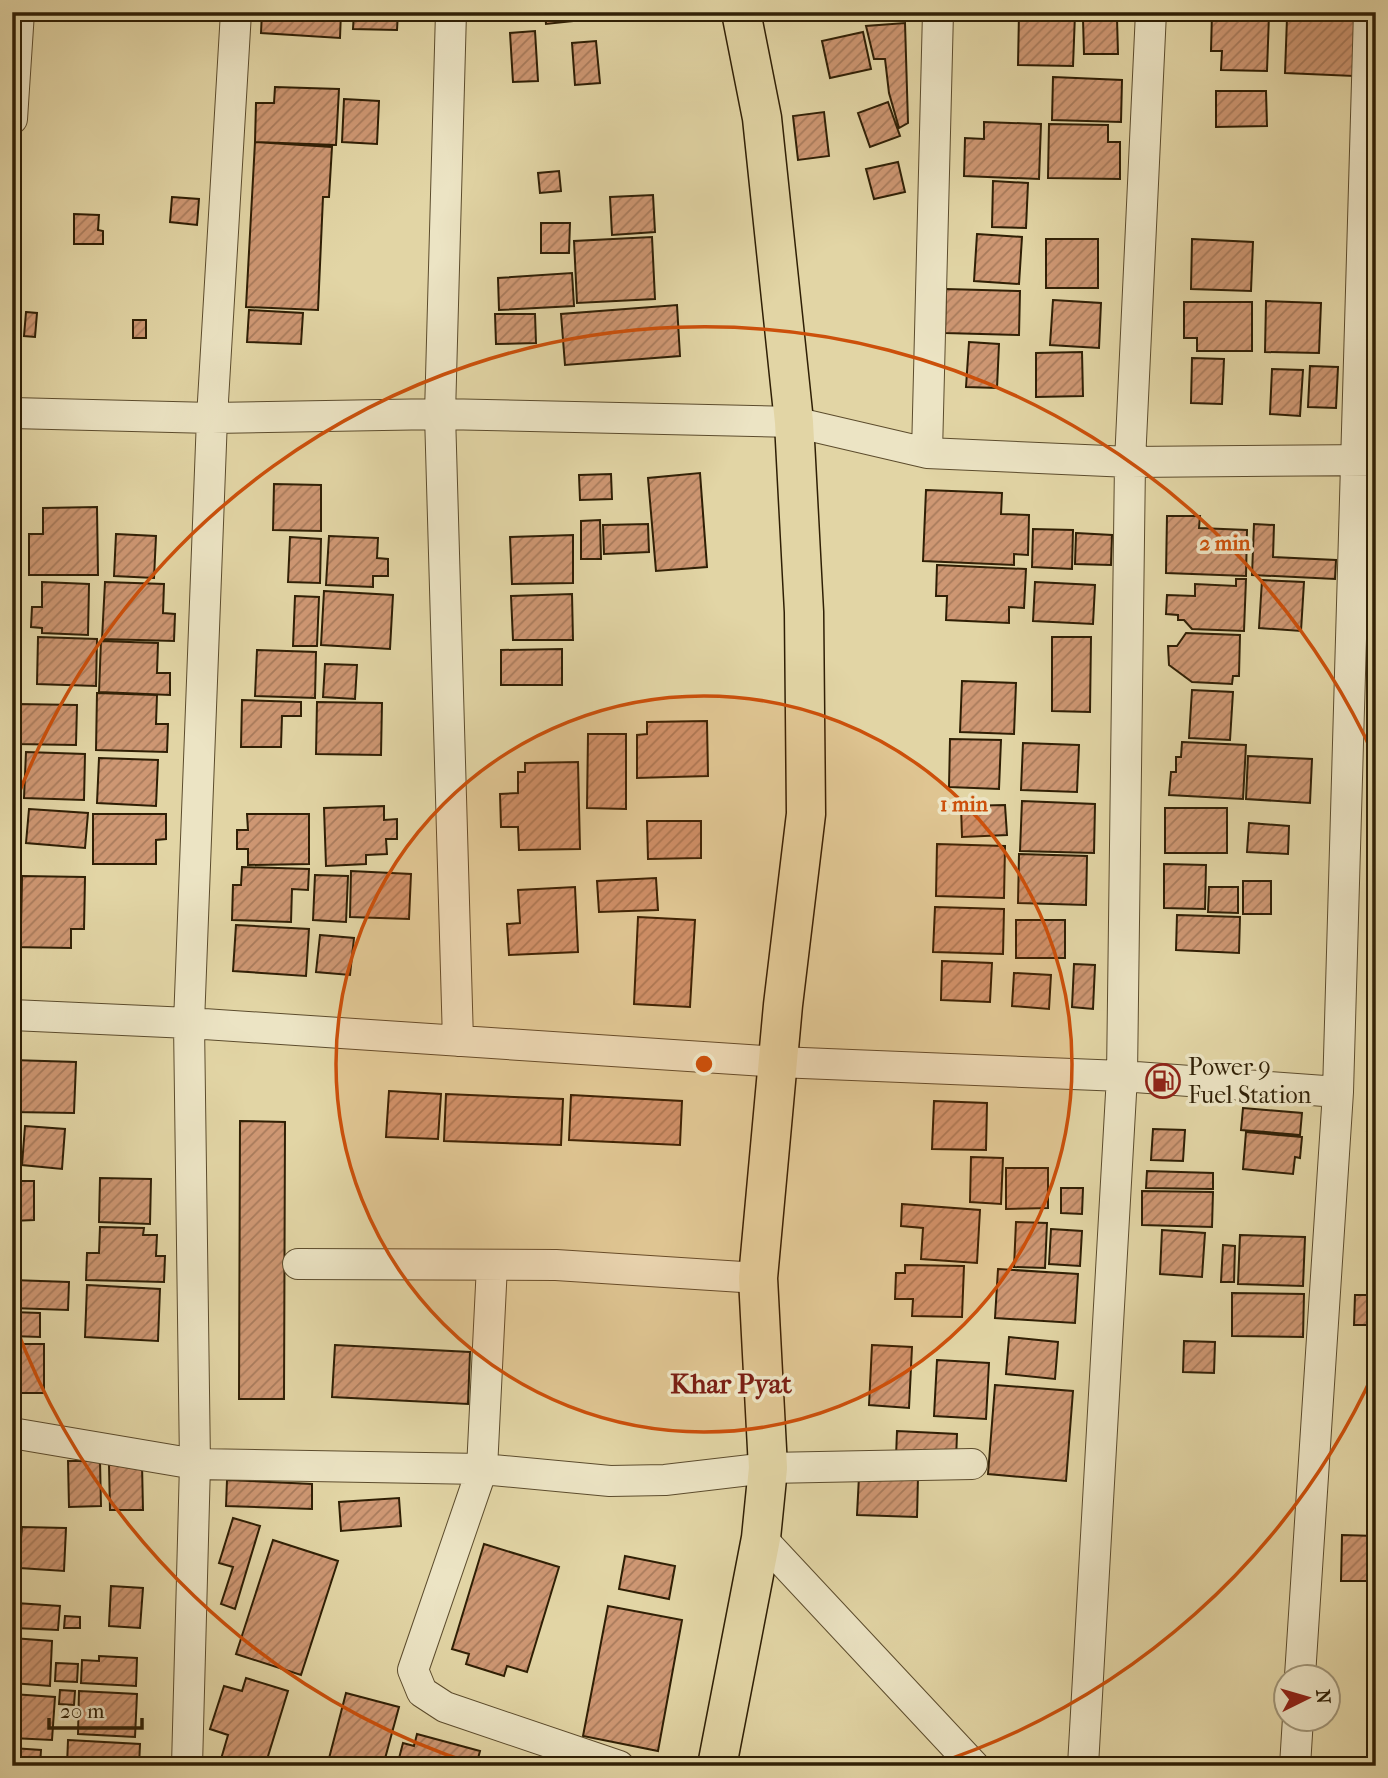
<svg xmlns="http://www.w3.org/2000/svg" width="1388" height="1778" viewBox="0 0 1388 1778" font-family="'IM FELL French Canon',serif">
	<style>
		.building { fill: url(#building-hatch); stroke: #2f1f05; stroke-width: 2 }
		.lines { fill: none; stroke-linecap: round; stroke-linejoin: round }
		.minor-casing { stroke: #5c4c2d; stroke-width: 32 }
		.major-casing { stroke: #2f1f05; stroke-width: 41 }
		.minor { stroke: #ece4c4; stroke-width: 30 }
		.major { stroke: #e2d5a5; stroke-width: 38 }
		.ring { fill: none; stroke: #cc500b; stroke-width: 3.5 }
		.labels { text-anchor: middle; stroke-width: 7; stroke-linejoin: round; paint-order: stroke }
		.poi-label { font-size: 24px; fill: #2f1f05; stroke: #ece4c4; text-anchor: start }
		.quarter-label { font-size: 28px; font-weight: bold; fill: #7a1f14; stroke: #ece4c4 }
		.centre { fill: #cc500b; stroke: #ece4c4; stroke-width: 3.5 }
		.ring-label { font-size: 21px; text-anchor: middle; font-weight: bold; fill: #cc500b; stroke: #ece4c4; stroke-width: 7; stroke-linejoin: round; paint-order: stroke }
	</style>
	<defs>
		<pattern id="building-hatch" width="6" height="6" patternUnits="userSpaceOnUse" patternTransform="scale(1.75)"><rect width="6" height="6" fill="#ce9773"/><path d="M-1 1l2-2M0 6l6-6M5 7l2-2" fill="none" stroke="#a87b5c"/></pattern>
	</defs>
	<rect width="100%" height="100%" fill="#e2d5a5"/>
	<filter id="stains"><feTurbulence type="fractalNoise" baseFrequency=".00286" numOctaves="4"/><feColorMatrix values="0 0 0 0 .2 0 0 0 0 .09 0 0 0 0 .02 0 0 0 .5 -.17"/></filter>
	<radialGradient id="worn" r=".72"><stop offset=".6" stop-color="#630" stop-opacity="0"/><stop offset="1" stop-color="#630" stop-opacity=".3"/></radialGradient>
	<path class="building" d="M135 12H185L184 20 134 17Z
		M262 12H341L340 38 261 33Z
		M354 12H398L397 30 353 29Z
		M545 12H600L601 18 546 24Z
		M1019 13 1075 14 1073 66 1018 65Z
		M1212 13 1269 15 1267 71 1221 70 1222 51H1211Z
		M1117 18 1118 54H1084L1083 19Z
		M1287 18 1356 21 1354 76 1285 73Z
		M905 23 908 123 899 128 889 93 885 59H874L866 26Z
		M535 31 538 81 513 82 510 33Z
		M863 32 871 69 830 78 822 41Z
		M596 41 600 83 575 85 572 43Z
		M1053 77 1122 80 1121 122 1052 120Z
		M275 87 339 89 336 145 255 142 256 103H274Z
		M1216 91H1266L1267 126 1216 127Z
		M344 99 379 101 377 144 342 142Z
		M888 102 900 136 870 147 858 113Z
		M824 112 829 156 798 160 793 116Z
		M984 122 1041 124 1039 179 964 176 965 138 984 139Z
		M1049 124 1108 125V142H1120V179L1048 178Z
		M255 142 332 147 329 197H323L318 310 246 307Z
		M898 162 905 192 874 199 866 169Z
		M559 171 561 191 540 193 538 173Z
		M993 181 1028 183 1026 228 992 227Z
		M653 195 655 232 612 235 610 197Z
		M172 197 199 199 197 225 170 222Z
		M74 214 99 215 98 230 103 231V244H74Z
		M541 223H570L569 253H541Z
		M977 234 1022 237 1019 284 974 281Z
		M652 237 655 299 577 303 574 241Z
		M1046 239H1098V288H1046Z
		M1192 239 1253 242 1251 291 1191 289Z
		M572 273 574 306 499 310 498 278Z
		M946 289 1020 291 1019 335 945 333Z
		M1053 300 1101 303 1099 348 1050 345Z
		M1266 301 1321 303 1319 353 1265 352Z
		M1184 302H1252V351H1197V338H1184Z
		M677 305 680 356 565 365 561 314Z
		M249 310 303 313 301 344 247 342Z
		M26 312 37 313 35 337 24 336Z
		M495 314H535L536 343 496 344Z
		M133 320H146V338H133Z
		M969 342 999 344 997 388 966 387Z
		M1082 352 1083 396 1036 397V353Z
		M1192 358 1224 359 1222 404 1191 403Z
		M1310 366 1338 367 1336 408 1308 407Z
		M1272 369 1303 370 1300 416 1270 414Z
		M700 473 707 567 656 571 648 478Z
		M611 474 612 499 580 500 579 475Z
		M274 484 321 485V531L273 530Z
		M926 490 1002 493 1001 514 1029 515 1028 555 1014 554V565L923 561Z
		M97 507 98 575H29V534H43V508Z
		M1167 516H1200L1199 528 1247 530 1246 576 1166 573Z
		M600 520 601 559H581V521Z
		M648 524 649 552 604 554 603 525Z
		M1254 524 1274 525 1273 557 1336 560 1335 579 1252 575Z
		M1033 529 1073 530 1072 569 1032 567Z
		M1076 533 1112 535 1111 565 1075 564Z
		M116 534 156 536 154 578 114 576Z
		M573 535V583L512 584 510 537Z
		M329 536 378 538 377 558 388 559V576H373V587L326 585Z
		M290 537 321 539 320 583 288 582Z
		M937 565 1026 569 1024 608 1009 607V623L946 620 947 596H936Z
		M1236 579H1246L1244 631 1192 629 1184 620H1178V615L1166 614 1167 595 1195 596V584L1236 586Z
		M1262 580 1304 582 1301 631 1259 628Z
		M42 582 89 584 88 635 42 633V628L31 627 32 607H42Z
		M105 582 164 584 163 613 175 614 174 641 102 639Z
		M1035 582 1095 585 1093 624 1033 621Z
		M324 591 393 595 390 649 321 645Z
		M572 594 573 640H513L511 596Z
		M295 596 319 597 317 646H293Z
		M1186 633 1240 635 1239 676H1233L1232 684 1192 682 1169 665 1168 646H1177Z
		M38 637 97 639 96 686 37 684Z
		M1052 637H1091L1090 712 1052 711Z
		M101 641 158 643 157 673H170V695L99 692Z
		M562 649V685H501V650Z
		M257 650 316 652 315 698 255 696Z
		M325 664 357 665 355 699 323 697Z
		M962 681 1016 683 1014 734 960 732Z
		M1192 690 1233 692 1230 740 1189 738Z
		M97 693 157 695 156 724H168L167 752 96 750Z
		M242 700 301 702V716H282L281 747H241Z
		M317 702 382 703 381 755 316 754Z
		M18 704 77 705 76 745 16 744Z
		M707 721 708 776 637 778V735L647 734V722Z
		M588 734H626V809L587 808Z
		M950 739 1001 740 999 789 949 787Z
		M1182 742 1246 745 1243 799 1169 795 1171 772H1176V757H1181Z
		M1023 743 1079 745 1077 792 1021 790Z
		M26 752 85 754 84 800 24 798Z
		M1248 756 1312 759 1310 803 1246 799Z
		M99 758 158 760 156 806 97 803Z
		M578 762 580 849 519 850 518 827H501L500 794 518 793V772H525V763Z
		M1022 801 1095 804 1094 853 1020 851Z
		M1005 805 1007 835 962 837 961 806Z
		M384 806V820L397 819V839H386L387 854 366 855V864L326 866 324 808Z
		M1165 808H1227V853H1165Z
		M29 809 88 813 85 848 26 843Z
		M93 814H166V839L156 840V864H93Z
		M247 814H309V864L248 865V849H237V830H248Z
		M647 821H701V858L648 859Z
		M1249 823 1289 826 1288 854 1247 852Z
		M937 844 1005 846 1004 898 936 896Z
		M1019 854 1087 856 1086 905 1018 903Z
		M1164 864 1206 865 1205 909 1164 908Z
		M242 867 309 869 308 890 292 889 291 922 232 920 233 885H241Z
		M351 871 411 874 409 919 350 917Z
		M315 875 348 876 346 922 313 920Z
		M22 876 85 877 84 929H71V948L12 947V923H21Z
		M656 878 658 910 599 912 597 881Z
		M1243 881H1271V914H1243Z
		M575 887 578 952 509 955 507 924 520 923 518 890Z
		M1209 887H1238V913L1208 912Z
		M935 907 1004 909 1003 954 933 952Z
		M1177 915 1240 917 1239 953 1176 950Z
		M638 917 695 920 690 1007 634 1004Z
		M1016 920H1065V958H1016Z
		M236 925 309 929 306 976 233 971Z
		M320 935 354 938 350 975 316 972Z
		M942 961 992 963 990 1002 941 1000Z
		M1074 964 1095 965 1093 1009 1072 1007Z
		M1014 973 1051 975 1049 1009 1012 1006Z
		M12 1060 76 1062 74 1113 12 1112Z
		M389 1091 441 1094 438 1139 386 1137Z
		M1369 1092H1376V1132L1367 1131Z
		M446 1094 563 1099 561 1145 444 1141Z
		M571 1095 682 1101 680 1145 569 1140Z
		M934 1101 987 1103 986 1150 932 1149Z
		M1243 1108 1302 1113 1300 1135 1241 1130Z
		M240 1121 285 1122 284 1399H239Z
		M25 1126 65 1129 62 1169 22 1165Z
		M1153 1129 1185 1130 1183 1161 1151 1160Z
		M1246 1132 1302 1137 1300 1158 1295 1157 1293 1174 1243 1169Z
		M971 1157 1003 1158 1001 1204 970 1202Z
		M1006 1168H1048V1208L1006 1209Z
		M1147 1171 1213 1173V1189L1146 1188Z
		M100 1178 151 1179 150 1224 99 1222Z
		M12 1181H34V1220L12 1221Z
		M1061 1188H1083L1082 1214 1061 1213Z
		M1142 1191 1213 1192 1212 1227 1142 1225Z
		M902 1204 980 1210 977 1263 921 1259 923 1228 901 1226Z
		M1016 1222 1047 1223 1045 1268 1014 1267Z
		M100 1227 144 1228 143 1235H157L156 1256H165L164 1282 86 1280 87 1253H99Z
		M1051 1229 1082 1231 1080 1266 1049 1264Z
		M1162 1230 1205 1233 1202 1277 1160 1274Z
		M1240 1235 1305 1237 1303 1286 1238 1284Z
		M1223 1245 1235 1246 1234 1282H1221Z
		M905 1265 964 1266 962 1317 912 1316 913 1299H895L896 1273H905Z
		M998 1269 1078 1274 1075 1323 995 1318Z
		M12 1280 69 1282 68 1310 12 1308Z
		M87 1285 160 1289 158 1341 85 1337Z
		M1232 1293 1304 1294 1303 1337 1232 1336Z
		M1355 1295H1376V1325H1354Z
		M12 1312 40 1313V1337L12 1336Z
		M1009 1337 1058 1342 1055 1379 1006 1374Z
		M1184 1341 1215 1342 1214 1373 1183 1372Z
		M12 1344H44V1393H12Z
		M335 1345 470 1352 468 1404 332 1397Z
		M872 1345 912 1347 909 1408 869 1405Z
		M937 1360 989 1363 986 1419 934 1416Z
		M995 1385 1073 1391 1066 1481 988 1474Z
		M897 1431 957 1434 956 1460 896 1457Z
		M68 1461H100L101 1506 69 1507Z
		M142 1464 143 1510H110L109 1465Z
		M12 1476H18L17 1506 12 1505Z
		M859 1476 918 1477 917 1517 857 1515Z
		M227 1480 312 1484V1509L226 1506Z
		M399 1498 401 1526 341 1531 339 1502Z
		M233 1518 260 1526 235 1609 221 1604 233 1567 219 1563Z
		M22 1527 66 1528 64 1571 20 1568 21 1557 12 1556V1538H21Z
		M1342 1535 1376 1536V1581H1341Z
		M273 1540 338 1561 301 1675 236 1654Z
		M484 1544 559 1567 527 1672 507 1666 504 1676 466 1664 469 1654 452 1649Z
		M625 1556 675 1566 669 1599 619 1589Z
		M111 1586 143 1588 140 1628 109 1626Z
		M16 1603 60 1606 58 1630 15 1628Z
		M608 1606 682 1620 658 1751 583 1736Z
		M65 1616 80 1617V1628H64Z
		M12 1638 52 1641 50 1686 12 1683Z
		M99 1656 137 1658 136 1686 81 1683 82 1660 99 1661Z
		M56 1663 78 1664 77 1682 55 1681Z
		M246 1678 288 1691 265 1766H219L228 1735 210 1729 224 1686 242 1691Z
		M60 1690 75 1691 74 1705 59 1704Z
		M79 1691 137 1694 135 1737 78 1734Z
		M346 1693 399 1707 383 1766H327Z
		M12 1694 55 1697 52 1740 12 1738Z
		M417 1734 480 1751 476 1766H397L403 1743 414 1746Z
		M68 1740 140 1744 139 1766H67Z
		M12 1748 41 1750 40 1766H12Z"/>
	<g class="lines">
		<g class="minor-casing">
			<path id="minor" d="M451 12 440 414 458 1041
				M12 119 19 12
				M12 413 212 418 440 414 794 422 927 453 1130 462 1375 460
				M927 453 938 12
				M12 1015 189 1023 778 1062 1122 1076 1338 1092
				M298 1264 556 1265 758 1278
				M492 1265 482 1469 413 1670 422 1692 445 1707 619 1766
				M12 1433 195 1464 482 1469 610 1481 665 1480 768 1468 972 1464
				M761 1538 974 1766
				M1300 1676 1338 1092 1369 12
				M187 1766 195 1464 189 1023 212 418 236 12
				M1083 1766 1122 1076 1130 462 1151 12
				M1295 1766 1298 1718"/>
		</g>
		<g class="major-casing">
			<path id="major" d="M717 1766 761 1538 768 1468 758 1278 783 1005 806 814 804 612 794 422 762 118 741 12"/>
		</g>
		<use href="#minor" class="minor"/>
		<use href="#major" class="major"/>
	</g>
	<circle cx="704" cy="1064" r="368" fill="#cc500b" fill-opacity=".12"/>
	<g class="ring">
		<circle cx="704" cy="1064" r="368"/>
		<path d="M1375 1370A737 737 0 0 1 932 1765M476 1765A737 737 0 0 1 14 1322M14 806A737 737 0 0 1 1375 758"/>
	</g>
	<defs>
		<g id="fuel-ring" transform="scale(1.75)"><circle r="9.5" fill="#ece4c4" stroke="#8f2418" stroke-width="1.5"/><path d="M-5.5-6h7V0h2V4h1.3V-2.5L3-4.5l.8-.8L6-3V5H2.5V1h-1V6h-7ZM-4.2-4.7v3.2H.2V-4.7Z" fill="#8f2418"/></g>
	</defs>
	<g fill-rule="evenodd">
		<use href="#fuel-ring" x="1163" y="1081"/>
	</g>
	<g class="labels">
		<g class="poi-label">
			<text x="1188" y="1075">Power 9<tspan x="1188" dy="28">Fuel Station</tspan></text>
		</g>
		<g class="quarter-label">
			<text x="731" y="1393">Khar Pyat</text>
		</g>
	</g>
	<circle cx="704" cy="1064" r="10" class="centre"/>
	<g class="ring-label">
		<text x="1225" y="550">2 min</text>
		<text x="964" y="811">1 min</text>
	</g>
	<rect width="1388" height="1778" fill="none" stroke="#e2d5a5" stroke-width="42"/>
	<rect x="14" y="14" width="1360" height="1750" fill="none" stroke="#2f1f05" stroke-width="3.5"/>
	<rect x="21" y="21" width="1346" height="1736" fill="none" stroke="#2f1f05" stroke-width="2"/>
	<g transform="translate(1307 1698) rotate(85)"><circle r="33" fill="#ece4c4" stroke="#a09578" stroke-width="2"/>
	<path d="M0-5L12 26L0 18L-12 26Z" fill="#8f2418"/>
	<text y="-10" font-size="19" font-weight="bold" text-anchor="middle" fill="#2f1f05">N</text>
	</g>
	<path d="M49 1718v10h93v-10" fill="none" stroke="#2f1f05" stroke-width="3.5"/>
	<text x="60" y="1718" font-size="21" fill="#2f1f05" stroke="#ece4c4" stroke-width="5" paint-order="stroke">20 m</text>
	<rect width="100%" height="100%" filter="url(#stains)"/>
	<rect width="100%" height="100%" fill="url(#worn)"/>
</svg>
